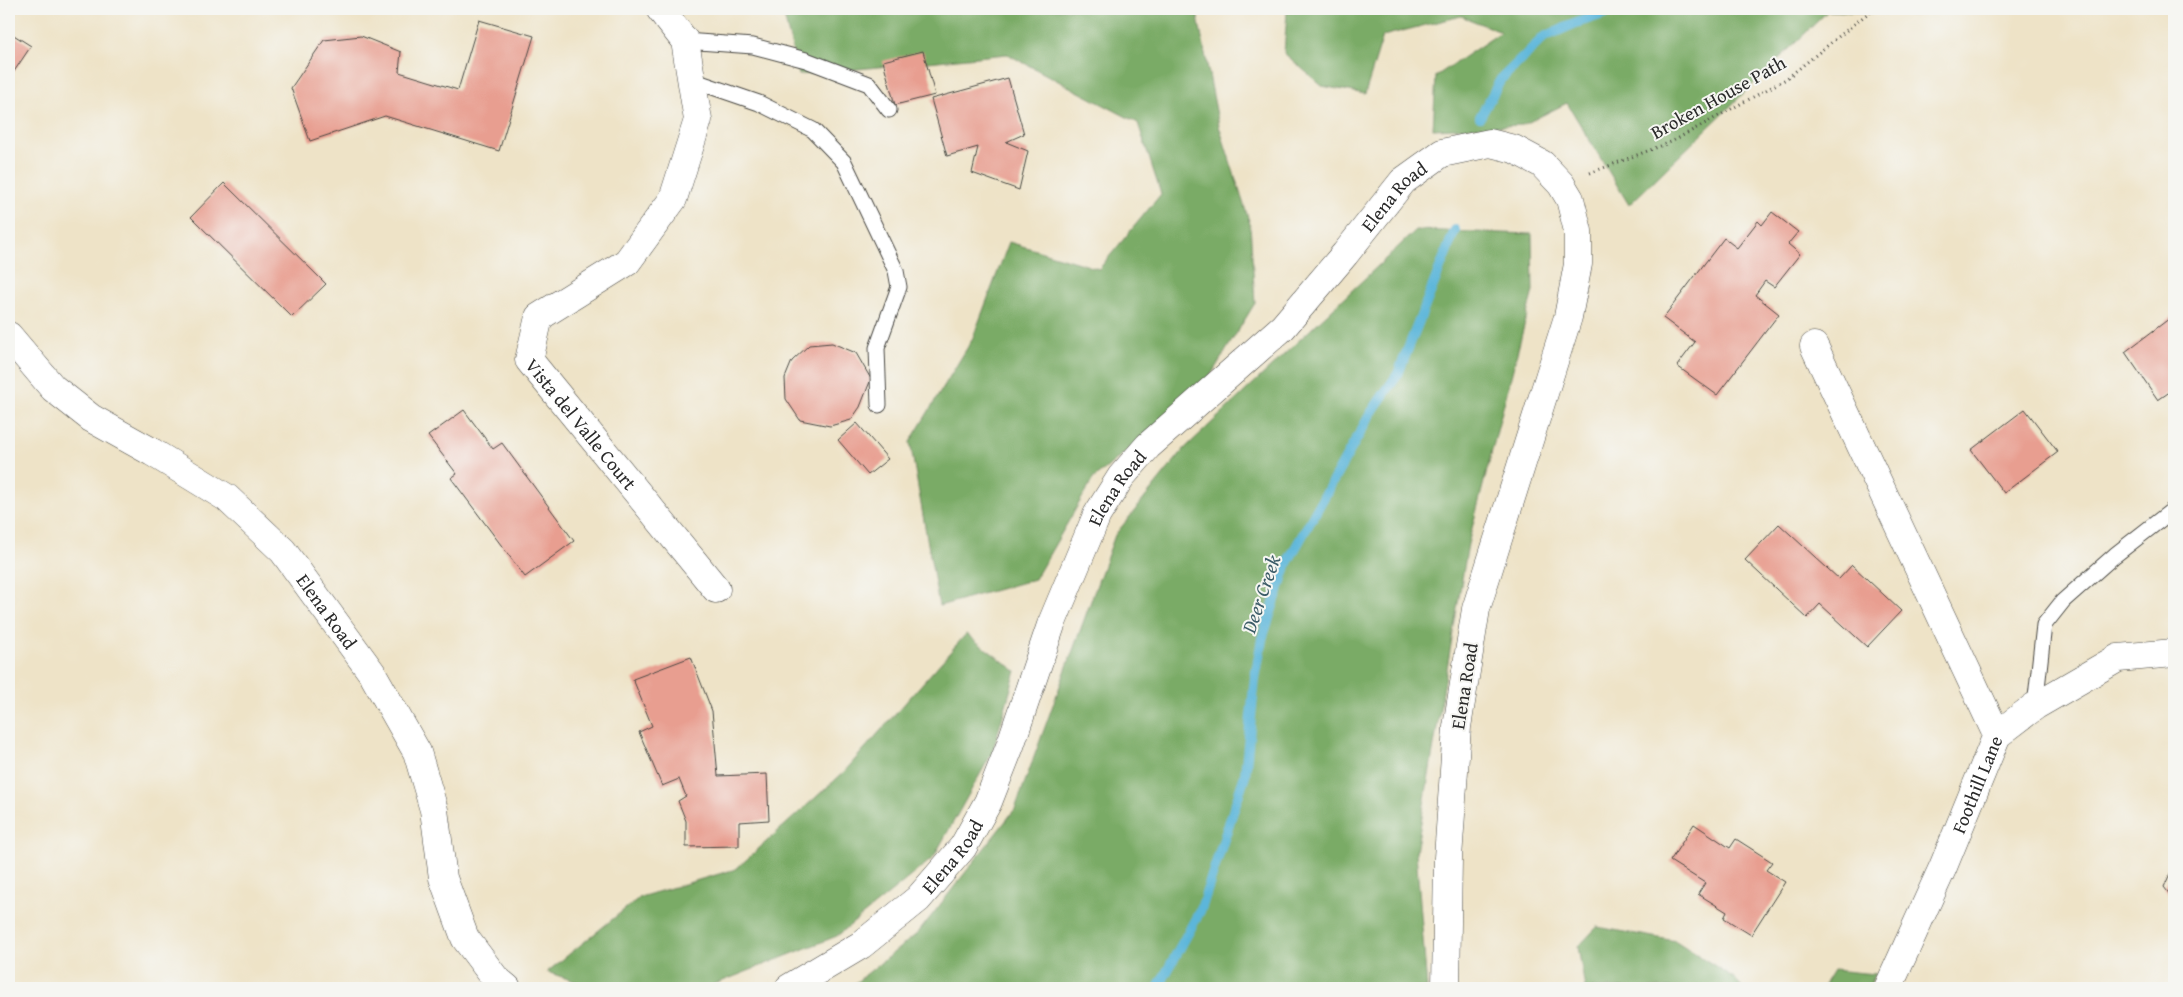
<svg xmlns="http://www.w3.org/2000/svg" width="2183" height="997" viewBox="0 0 2183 997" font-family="'Gentium Book Plus',serif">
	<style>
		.forest { fill: #7aab66; stroke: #526b48 }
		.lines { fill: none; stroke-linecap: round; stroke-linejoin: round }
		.stream { stroke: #5cb6da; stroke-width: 10 }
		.building { fill: #e89e90 }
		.lane-casing { stroke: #484742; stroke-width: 17 }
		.street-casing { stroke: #484742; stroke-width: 29 }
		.secondary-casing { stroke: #484742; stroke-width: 29 }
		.path { stroke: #484742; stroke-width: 3; stroke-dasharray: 1 4; stroke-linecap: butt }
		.lane { stroke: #fff; stroke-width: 15 }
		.street { stroke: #fff; stroke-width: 28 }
		.secondary { stroke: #fff; stroke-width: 28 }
		.labels { text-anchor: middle; stroke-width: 4; stroke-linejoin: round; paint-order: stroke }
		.street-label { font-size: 19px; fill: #2b2b2b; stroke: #f6f6f2 }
		.water-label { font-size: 20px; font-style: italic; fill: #3c5c68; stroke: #f6f6f2 }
	</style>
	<rect width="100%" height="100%" fill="#f6f6f2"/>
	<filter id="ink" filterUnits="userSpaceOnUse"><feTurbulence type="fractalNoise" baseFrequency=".02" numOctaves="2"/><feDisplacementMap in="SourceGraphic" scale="10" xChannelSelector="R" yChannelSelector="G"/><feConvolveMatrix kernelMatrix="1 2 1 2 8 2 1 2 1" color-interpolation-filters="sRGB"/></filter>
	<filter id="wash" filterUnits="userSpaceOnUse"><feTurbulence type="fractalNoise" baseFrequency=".0096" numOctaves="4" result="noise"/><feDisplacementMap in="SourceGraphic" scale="20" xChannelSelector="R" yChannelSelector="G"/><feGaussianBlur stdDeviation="1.12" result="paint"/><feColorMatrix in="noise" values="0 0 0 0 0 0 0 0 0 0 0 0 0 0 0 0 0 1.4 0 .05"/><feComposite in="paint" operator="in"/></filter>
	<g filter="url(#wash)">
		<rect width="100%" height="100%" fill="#eee3c7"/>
		<path class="forest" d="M794 9H1194L1197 12 1219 126 1250 224 1255 303 1203 388 1093 479 1035 579 939 606 910 442 972 340 1009 242 1099 269 1161 194 1138 123 1007 54 799 75 783 12Z
			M1295 9H1933L1914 15 1828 11 1629 205 1567 103 1523 125 1433 129 1436 76 1501 32 1461 16 1383 36 1365 94 1322 86 1284 53 1287 12Z
			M1416 230 1532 234 1533 291 1468 544 1416 852 1427 988H849L918 933 1015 809 1115 535 1185 448Z
			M966 634 1016 671 992 753 933 858 837 936 705 988H595L547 972 640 897 736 869 844 772Z
			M1597 927 1676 941 1734 978 1743 988H1585L1578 947Z
			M1833 970 1875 974 1869 988H1822Z"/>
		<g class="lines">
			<path class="stream" d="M1480 117 1501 79 1544 37 1576 23 1618 9
				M1158 988 1201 909 1245 775 1255 678 1262 639 1287 563 1371 413 1398 374 1455 230"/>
		</g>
		<g id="blocks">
			<path class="building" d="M479 20 534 36 499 151 385 116 310 141 291 88 324 40 361 36 401 52 399 72 458 90Z
				M9 32 31 46 9 79Z
				M923 51 935 95 895 105 883 61Z
				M1008 78 1024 134 1006 142 1028 151 1019 190 972 173 978 147 947 156 931 99Z
				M224 183 326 284 292 317 191 217Z
				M1772 212 1798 232 1788 244 1800 254 1774 287 1765 281 1755 295 1779 314 1717 395 1677 366 1695 342 1663 318 1724 238 1737 248 1758 221 1762 225Z
				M2174 315V389L2158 400 2125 352Z
				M832 343 856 353 871 379 860 407 851 420 830 426 800 420 786 399 785 378 792 361 809 345Z
				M2025 409 2058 452 2004 493 1971 450Z
				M464 410 493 449 502 443 574 541 525 577 451 478 457 474 428 436Z
				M857 423 888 459 868 475 838 440Z
				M1779 524 1839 579 1852 565 1901 611 1867 647 1820 604 1807 618 1745 560Z
				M691 657 712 711 718 776 767 774 769 820 739 822V846L686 847V821L678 801 686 796 679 779 662 786 639 732 652 726 633 679Z
				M1694 824 1730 848 1736 839 1772 862 1766 870 1785 882 1751 935 1724 918 1727 912 1698 894 1705 883 1670 861Z
				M2174 865V900L2164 887Z"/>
		</g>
	</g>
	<g filter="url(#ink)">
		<use href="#blocks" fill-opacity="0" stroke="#484742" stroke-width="1"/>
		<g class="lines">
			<g class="lane-casing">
				<path id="lane" d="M685 41 753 46 806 60 869 84 889 110
					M692 80 759 103 813 130 844 162 896 271 899 287 877 348 879 405
					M2035 706 2044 625 2063 601 2115 555 2174 509"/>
			</g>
			<g class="street-casing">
				<g id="street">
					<path id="s1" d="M660 9 685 41 698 120 673 199 627 262 539 317 529 360 716 589"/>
					<path d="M1814 346 1997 735"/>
					<path id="s2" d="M1888 988 1943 867 1997 735 2035 706 2118 658 2174 653"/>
				</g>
			</g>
			<g class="secondary-casing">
				<g id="secondary">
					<path id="s3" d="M9 336 53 388 91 418 152 452 227 498 283 551 372 673 417 752 434 810 443 878 465 938 495 978 507 988"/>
					<path id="s4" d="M789 988 861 945 918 899 963 847 988 802 1010 746 1051 625 1097 515 1121 477 1148 446 1283 327 1345 254 1403 181 1442 153 1490 143 1514 149 1542 164 1561 184 1570 199 1578 231V264L1568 317 1476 609 1457 727 1448 858 1446 988"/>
				</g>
			</g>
			<path class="path" d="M1590 173 1671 142 1786 79 1873 9"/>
			<use href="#lane" class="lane"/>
			<use href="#street" class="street"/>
			<use href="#secondary" class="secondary"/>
		</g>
	</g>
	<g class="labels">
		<g class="street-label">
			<text transform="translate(1718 97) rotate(-29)" y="7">Broken House Path</text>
			<text dy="7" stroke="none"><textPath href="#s4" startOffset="1022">Elena Road</textPath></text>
			<text dy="7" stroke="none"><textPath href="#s1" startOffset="512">Vista del Valle Court</textPath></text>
			<text dy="7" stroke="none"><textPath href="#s4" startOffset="618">Elena Road</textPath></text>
			<text dy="7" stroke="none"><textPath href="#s3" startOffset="426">Elena Road</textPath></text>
			<text transform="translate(1464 686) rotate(-81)" y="7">Elena Road</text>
			<text dy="7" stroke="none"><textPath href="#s2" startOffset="222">Foothill Lane</textPath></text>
			<text dy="7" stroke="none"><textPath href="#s4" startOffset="212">Elena Road</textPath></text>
		</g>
		<g class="water-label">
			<text transform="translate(1261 594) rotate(-71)" y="7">Deer Creek</text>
		</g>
	</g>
	<rect width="2183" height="997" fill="none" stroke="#f6f6f2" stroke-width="30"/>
</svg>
